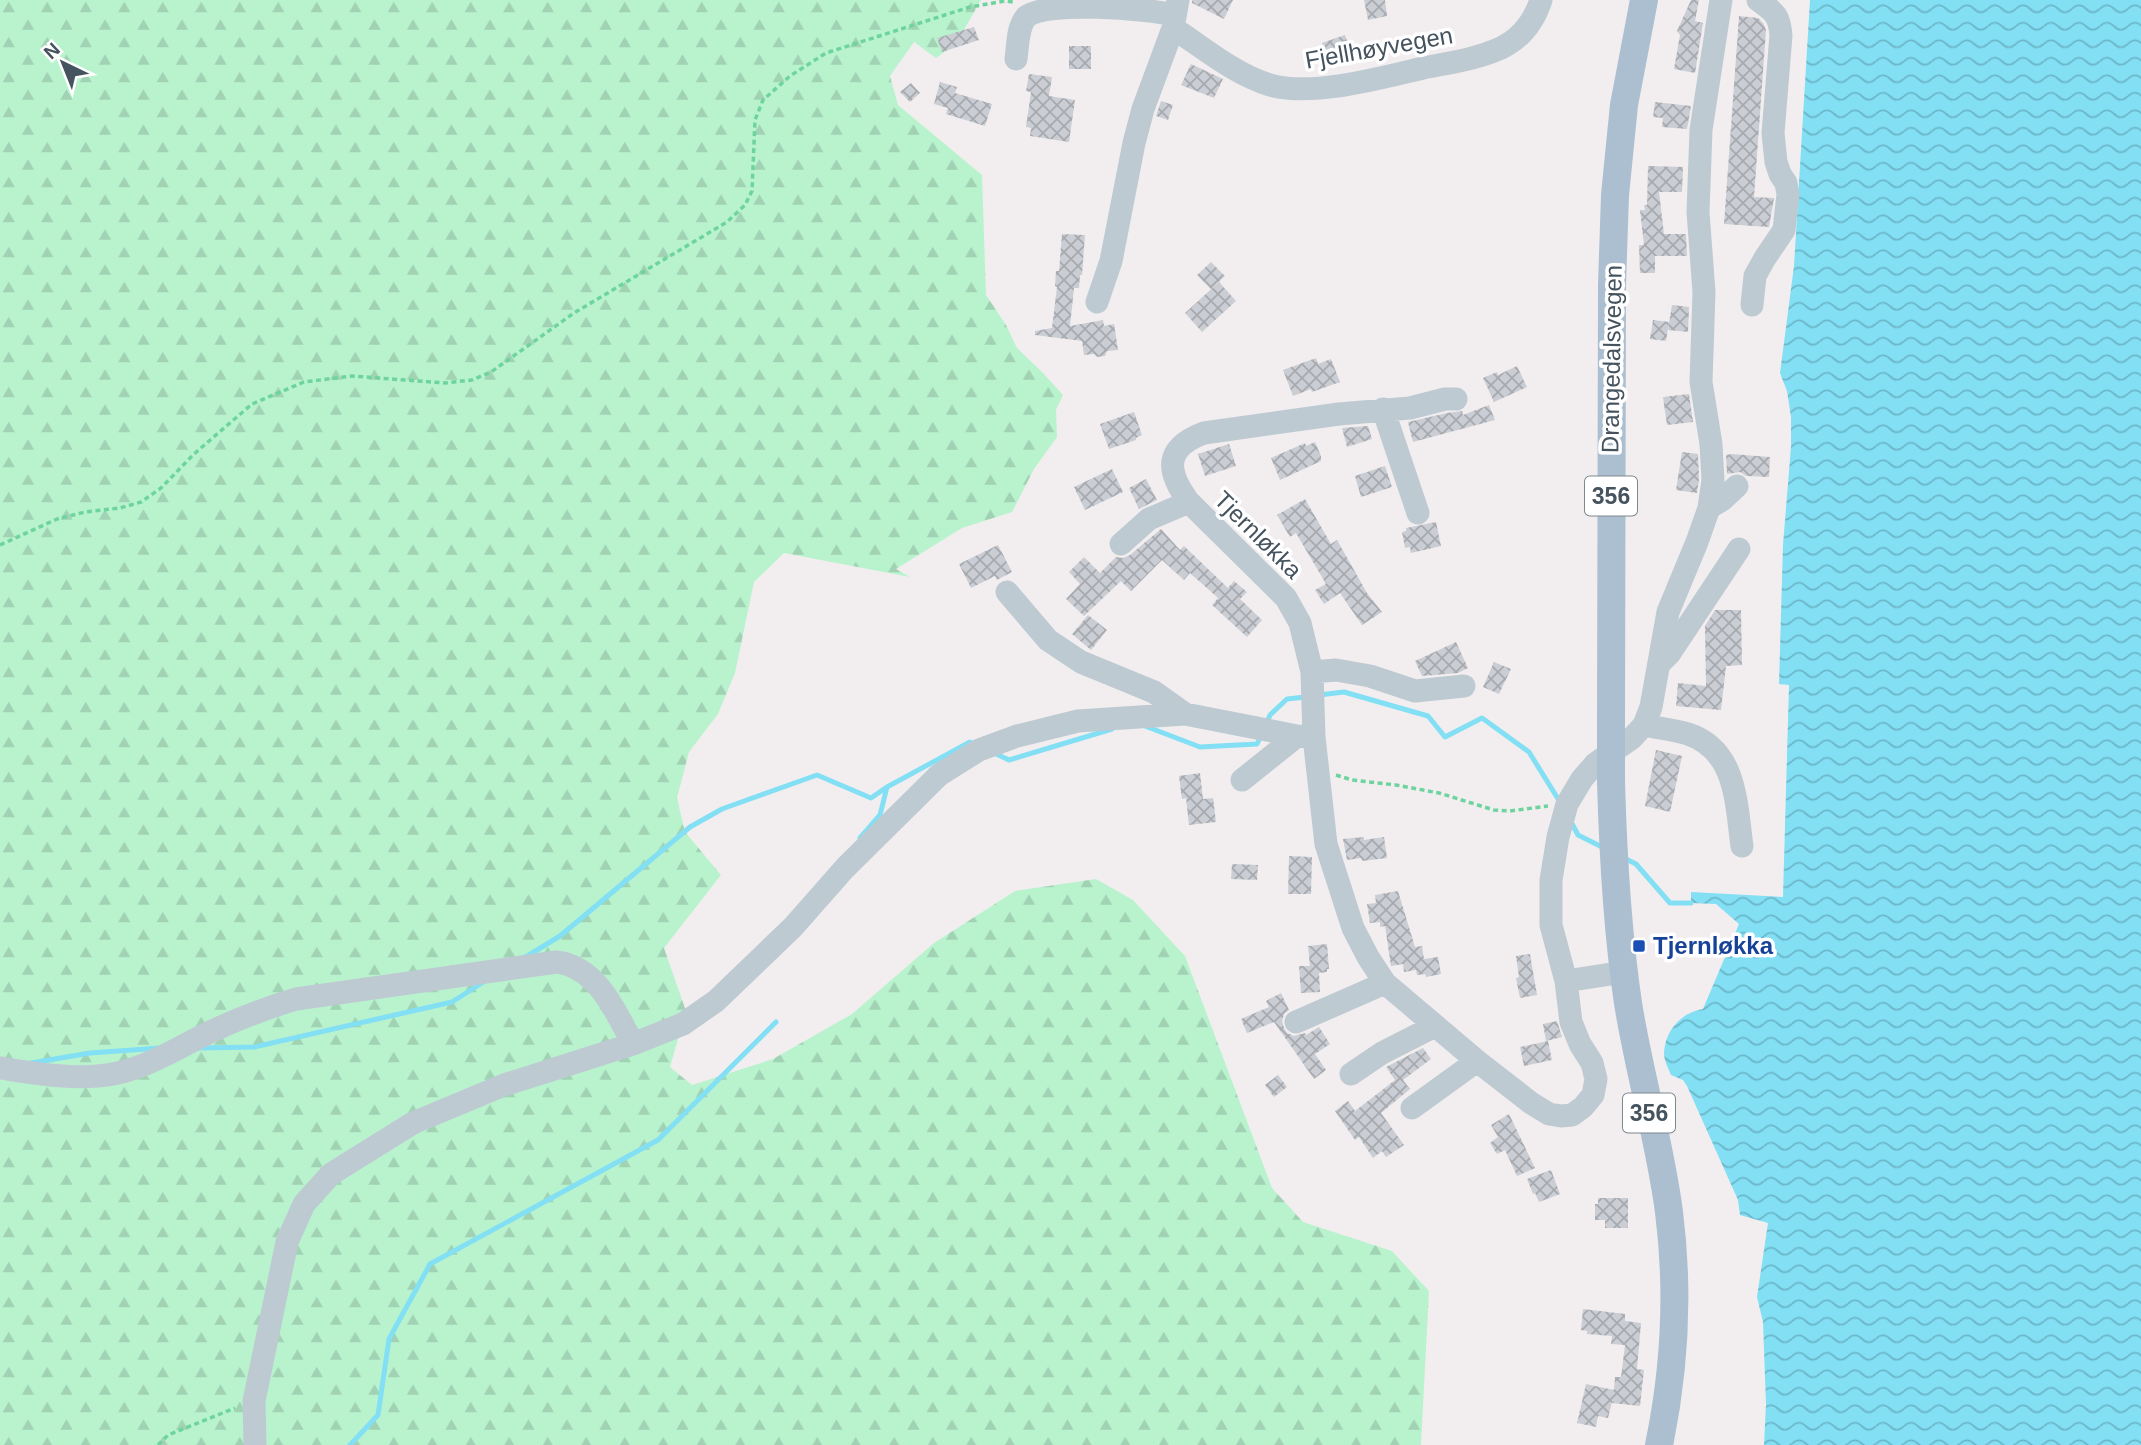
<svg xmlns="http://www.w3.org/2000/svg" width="2141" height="1445" viewBox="0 0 2141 1445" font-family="Helvetica,sans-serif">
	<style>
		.forest { fill: url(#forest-firs) }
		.water { fill: url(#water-waves) }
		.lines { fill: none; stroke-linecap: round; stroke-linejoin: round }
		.stream { stroke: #82dff4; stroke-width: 5 }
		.building { fill: url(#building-cross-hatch) }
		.path { stroke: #6ed49f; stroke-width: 3.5; stroke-dasharray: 5 3.5; stroke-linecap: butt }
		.minor { stroke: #becad2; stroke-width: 23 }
		.major { stroke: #acbfd0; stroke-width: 28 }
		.major-bridge { stroke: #acbfd0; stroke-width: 28 }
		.transit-dot { fill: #1a4fb4; stroke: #fff; stroke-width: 2.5 }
		.labels { text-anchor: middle; stroke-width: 7; stroke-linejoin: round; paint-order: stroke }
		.shield { fill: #fff; stroke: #7d878e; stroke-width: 2 }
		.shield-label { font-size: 23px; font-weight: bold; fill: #45535e }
		.street-label { font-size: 24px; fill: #45535e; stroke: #fff }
		.transit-label { font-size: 24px; font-weight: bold; fill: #164399; stroke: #fff; text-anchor: start }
	</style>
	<defs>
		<pattern id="forest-firs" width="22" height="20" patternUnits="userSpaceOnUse" patternTransform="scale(1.75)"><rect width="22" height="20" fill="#b9f3ce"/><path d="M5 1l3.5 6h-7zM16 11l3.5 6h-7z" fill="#a0d2b3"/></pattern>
		<pattern id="water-waves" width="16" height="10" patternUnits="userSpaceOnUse" patternTransform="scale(1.75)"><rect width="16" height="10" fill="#82dff4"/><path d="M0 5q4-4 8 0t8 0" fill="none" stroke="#6cb7c9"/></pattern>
		<pattern id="building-cross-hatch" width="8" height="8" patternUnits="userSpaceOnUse" patternTransform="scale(1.75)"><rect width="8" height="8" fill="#caced4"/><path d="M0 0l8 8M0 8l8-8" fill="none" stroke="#a6aaaf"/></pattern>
	</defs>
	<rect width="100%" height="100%" fill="#f2eeef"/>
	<path class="forest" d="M0 0H981L956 44 936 58 914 42 890 76 898 105 982 175 986 295 1006 325 1017 348 1043 373 1063 395 1056 410 1057 437 1034 469 1012 512 962 528 896 569 910 577 784 553 754 582 735 673 718 714 689 752 677 798 685 832 721 875 664 948 686 1011 670 1067 692 1085 773 1059 852 1014 934 943 1015 891 1096 879 1133 900 1185 956 1272 1188 1303 1222 1392 1251 1429 1291 1421 1445H0Z"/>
	<path class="water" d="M1810 0H2141V1445H1764L1766 1404 1763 1322 1757 1297 1768 1223 1740 1215 1738 1200 1687 1086 1683 1080 1671 1075C1668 1068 1664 1060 1664 1053 1665 1030 1682 1012 1703 1009L1739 924 1716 904 1691 903V892L1783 897 1789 685 1779 684 1783 545 1791 447V417L1787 391 1780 373 1794 266Z"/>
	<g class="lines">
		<path class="stream" d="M1319 695 1344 692 1428 716 1445 737 1482 718 1529 752 1560 802
			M1266 725 1270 715 1287 699 1306 697
			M1145 726 1200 747 1257 744 1262 734
			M992 752 1009 760 1112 729
			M1570 820 1578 835 1604 848
			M860 838 880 815 887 787
			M1622 857 1636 864 1670 903H1691
			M524 958 560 936 690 827 722 809 817 775 871 798 887 787 970 742 973 744
			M198 1048 254 1047 452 1002 485 981
			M31 1063 90 1053 160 1048
			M350 1445 378 1415 389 1339 430 1264 658 1140 776 1022"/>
	</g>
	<path class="building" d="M1192 0H1233L1224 19 1192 3Z
		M1364 0H1385L1387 16 1368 20Z
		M1691 0H1699L1695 21 1703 23 1695 73 1674 69 1680 35 1677 31Z
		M1739 16 1758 18 1763 23 1766 30 1754 197 1774 198 1769 227 1724 224Z
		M974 27 979 40 942 52 937 38Z
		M1345 35 1353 59 1330 66 1322 43Z
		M1069 46H1091V69H1069Z
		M1191 64 1223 79 1214 98 1181 85Z
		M1029 74 1052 77 1049 96 1075 100 1069 142 1030 136 1031 128 1026 127 1031 92 1026 91Z
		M940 82 957 87 955 93 992 104 985 126 946 114 948 108 934 104Z
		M911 83 920 93 910 102 900 92Z
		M1161 101 1173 105 1168 120 1156 116Z
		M1655 102 1691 106 1687 129 1662 127 1663 118 1653 117Z
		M1648 166 1683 167 1682 192H1659L1664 234H1686L1687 256H1655V273H1640L1639 245H1644L1640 210H1645L1644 205H1647Z
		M1062 234 1085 235 1082 275H1080L1079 288H1074L1070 326 1103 320 1104 326 1114 324 1118 350 1107 351 1105 356 1097 357 1094 354 1084 355 1082 341 1035 335V331L1052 328 1057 287 1055 286 1056 271H1059Z
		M1211 262 1225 276 1211 289 1197 275Z
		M1219 282 1236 301 1202 332 1185 313Z
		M1672 305 1689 307 1688 332 1668 330Z
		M1653 320 1669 322 1666 341 1650 339Z
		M1316 358 1318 364 1331 359 1340 382 1312 392 1311 389 1293 396 1283 370Z
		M1517 366 1527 387 1494 402 1483 378 1497 372 1498 375Z
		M1689 394 1693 422 1667 425 1663 397Z
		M1489 405 1495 420 1413 442 1408 422 1447 413 1462 411 1463 415Z
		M1134 412 1142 435 1136 438V440L1109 449 1100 424Z
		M1368 426 1372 439 1347 447 1342 428Z
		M1315 442 1321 456V461L1280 480 1271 458 1305 443 1306 446Z
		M1229 444 1236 466 1205 476 1198 454Z
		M1682 452 1698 454 1699 479 1697 493 1676 490Z
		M1732 454 1770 457 1769 477 1746 476 1740 472 1727 474 1726 455Z
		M1385 466 1392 487 1361 497 1355 476Z
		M1112 469 1123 492 1085 510 1074 487Z
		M1146 479 1157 500 1139 509 1129 488Z
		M1305 499 1331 544 1337 540 1367 593 1382 612 1362 625 1340 593 1324 604 1315 590 1326 584 1296 533 1290 537 1277 515Z
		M1436 522 1441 546 1411 553 1410 547 1405 548 1402 532 1406 531V528Z
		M1161 529 1180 550 1184 546 1228 588 1234 581 1247 592 1240 599 1262 620 1247 637 1212 605 1218 598 1190 573 1184 580 1162 560 1131 591 1121 581 1084 616 1066 599 1080 584 1069 572 1084 557 1100 573 1116 557 1123 558 1130 555Z
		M998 545 1012 572 997 580 995 576 971 588 959 564Z
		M1715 610H1741L1742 665 1726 666 1721 710 1676 706 1678 683 1706 686 1705 626Z
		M1088 615 1107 630 1091 650 1072 634Z
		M1456 642 1468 668 1458 673 1422 676 1415 661Z
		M1494 662 1511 669 1499 694 1483 687Z
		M1656 750 1682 756 1670 812 1645 806Z
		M1200 773 1203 799 1213 798 1216 822 1189 825 1186 798 1182 799 1179 776Z
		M1364 837V840L1384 837 1387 858 1362 861 1361 858 1347 860 1343 839Z
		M1289 856 1312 857 1311 894H1288Z
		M1232 864 1258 865 1257 880 1231 879Z
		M1398 891 1415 947 1422 946 1424 959 1438 957 1441 974 1426 977 1425 974 1417 975 1416 970 1404 972 1403 964 1391 966 1385 926 1380 927V922L1370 923 1367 904 1376 903 1375 895Z
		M1327 944 1329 969H1327V972L1319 973 1320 992 1301 993 1299 966H1310L1308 946Z
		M1530 954 1537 995 1520 998 1516 978 1519 977 1516 956Z
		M1281 993 1289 1010 1284 1014 1282 1021 1284 1028 1287 1033 1294 1036 1305 1033 1306 1035 1319 1027 1330 1044 1315 1054 1326 1070 1314 1079 1274 1022 1247 1033 1241 1019 1269 1007 1266 1001Z
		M1557 1021 1562 1037 1546 1041 1543 1024Z
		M1548 1041 1552 1060 1524 1066 1520 1047Z
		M1423 1048 1431 1059 1403 1080 1410 1089 1381 1113 1404 1145 1386 1157 1382 1151 1373 1158 1359 1137 1355 1140 1335 1111 1348 1101 1355 1111 1395 1080 1386 1067Z
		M1278 1075 1287 1087 1274 1097 1265 1085Z
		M1509 1114 1535 1168 1517 1176 1505 1150 1497 1154 1490 1143 1498 1137 1491 1125Z
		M1551 1170 1560 1194 1539 1202 1535 1193 1533 1194 1527 1179Z
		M1598 1198H1628V1228H1605V1220H1595V1204H1598Z
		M1583 1309 1625 1314V1321L1641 1323 1637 1369 1644 1370 1640 1406 1612 1403 1613 1398 1608 1418 1598 1416 1596 1427 1577 1423 1586 1384 1614 1390 1615 1377H1621L1625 1345 1611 1344 1612 1336 1587 1334V1331L1581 1330Z"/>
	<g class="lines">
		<path class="path" d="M0 545 57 519 85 512 120 508 141 502 161 488 194 454 252 404 304 382 352 376 445 383 472 380 491 372 574 313 727 222 745 205 752 191 755 120 763 100 790 76 826 53 970 7 1005 1 1013 2
			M1336 775 1352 780 1396 785 1439 793 1494 810 1510 811 1548 806
			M158 1445 168 1435 235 1408"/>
		<path class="minor" d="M1173 28C1204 48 1234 74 1270 85 1312 97 1381 78 1423 68 1449 63 1477 59 1501 48 1522 38 1534 21 1541 0
			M1016 59C1018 46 1017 28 1026 17 1047 0 1146 9 1175 15
			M1097 302 1111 261 1134 143 1143 109 1173 28 1178 0
			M1752 305 1755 276 1765 258 1784 230 1788 194 1786 183 1780 174 1776 162 1773 133 1781 35C1779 14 1774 12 1758 0
			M1456 399H1445L1410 408 1339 414 1204 433C1164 448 1166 471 1189 502L1286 598 1300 623 1312 672 1314 737 1326 844 1353 928 1368 957 1385 983 1477 1061 1531 1103 1549 1114 1561 1116 1572 1115 1583 1107 1593 1095 1596 1079 1592 1063 1580 1044 1571 1022 1566 981
			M1383 409 1418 513
			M1709 508 1722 500 1737 486
			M1121 544 1149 519 1189 502
			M1007 592 1048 640 1081 662 1154 692 1185 714
			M1659 664 1670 653 1739 549
			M1312 672 1336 670 1370 676 1415 691 1464 686
			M1644 725C1658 728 1674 730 1688 734 1737 750 1736 804 1742 846
			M1242 780 1297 736
			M1624 972 1566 981 1551 925V880L1558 837 1567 804 1582 779 1595 764 1632 738 1644 725 1651 707 1668 612 1697 542 1709 508 1713 480 1711 444 1701 382 1704 292 1698 212 1701 130 1721 0
			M1296 1022 1385 983
			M0 1068C34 1073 73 1080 107 1075 143 1070 174 1050 206 1034 237 1019 263 1009 296 999L557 962C597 967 616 1012 633 1044
			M1351 1074 1382 1053 1435 1026
			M1412 1108 1477 1061
			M255 1445 254 1401 287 1242 304 1204 331 1174 413 1123 504 1085 633 1044 683 1024 716 1001 793 927 845 868 939 775 979 750 1017 736 1078 721 1185 714 1297 736 1314 737"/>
		<path class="major" d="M1611 721 1612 285 1615 195 1624 105 1644 0
			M1611 781C1613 855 1617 929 1628 1003 1639 1073 1660 1142 1669 1212 1679 1291 1675 1368 1659 1445"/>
		<path class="major-bridge" d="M1611 721V781"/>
	</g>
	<rect class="transit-dot" x="1632" y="939" width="14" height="14" rx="3.5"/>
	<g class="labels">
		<g class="shield">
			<rect x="1585" y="476.5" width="52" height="39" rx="5"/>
			<rect x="1623" y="1093.5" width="52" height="39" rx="5"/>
		</g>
		<g class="shield-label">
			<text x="1611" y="504">356</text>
			<text x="1649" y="1121">356</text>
		</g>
		<g class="street-label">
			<text transform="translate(1379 48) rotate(-10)" y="8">Fjellhøyvegen</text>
			<text transform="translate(1612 359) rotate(-89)" y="8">Drangedalsvegen</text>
			<text transform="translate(1258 535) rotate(45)" y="8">Tjernløkka</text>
		</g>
		<g class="transit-label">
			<text x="1653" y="954">Tjernløkka</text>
		</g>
	</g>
	<g transform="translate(63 63) rotate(317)" stroke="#ffffff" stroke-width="5" paint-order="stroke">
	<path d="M0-5L12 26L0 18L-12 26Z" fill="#45535e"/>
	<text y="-10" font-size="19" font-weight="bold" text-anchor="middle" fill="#45535e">N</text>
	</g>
</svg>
